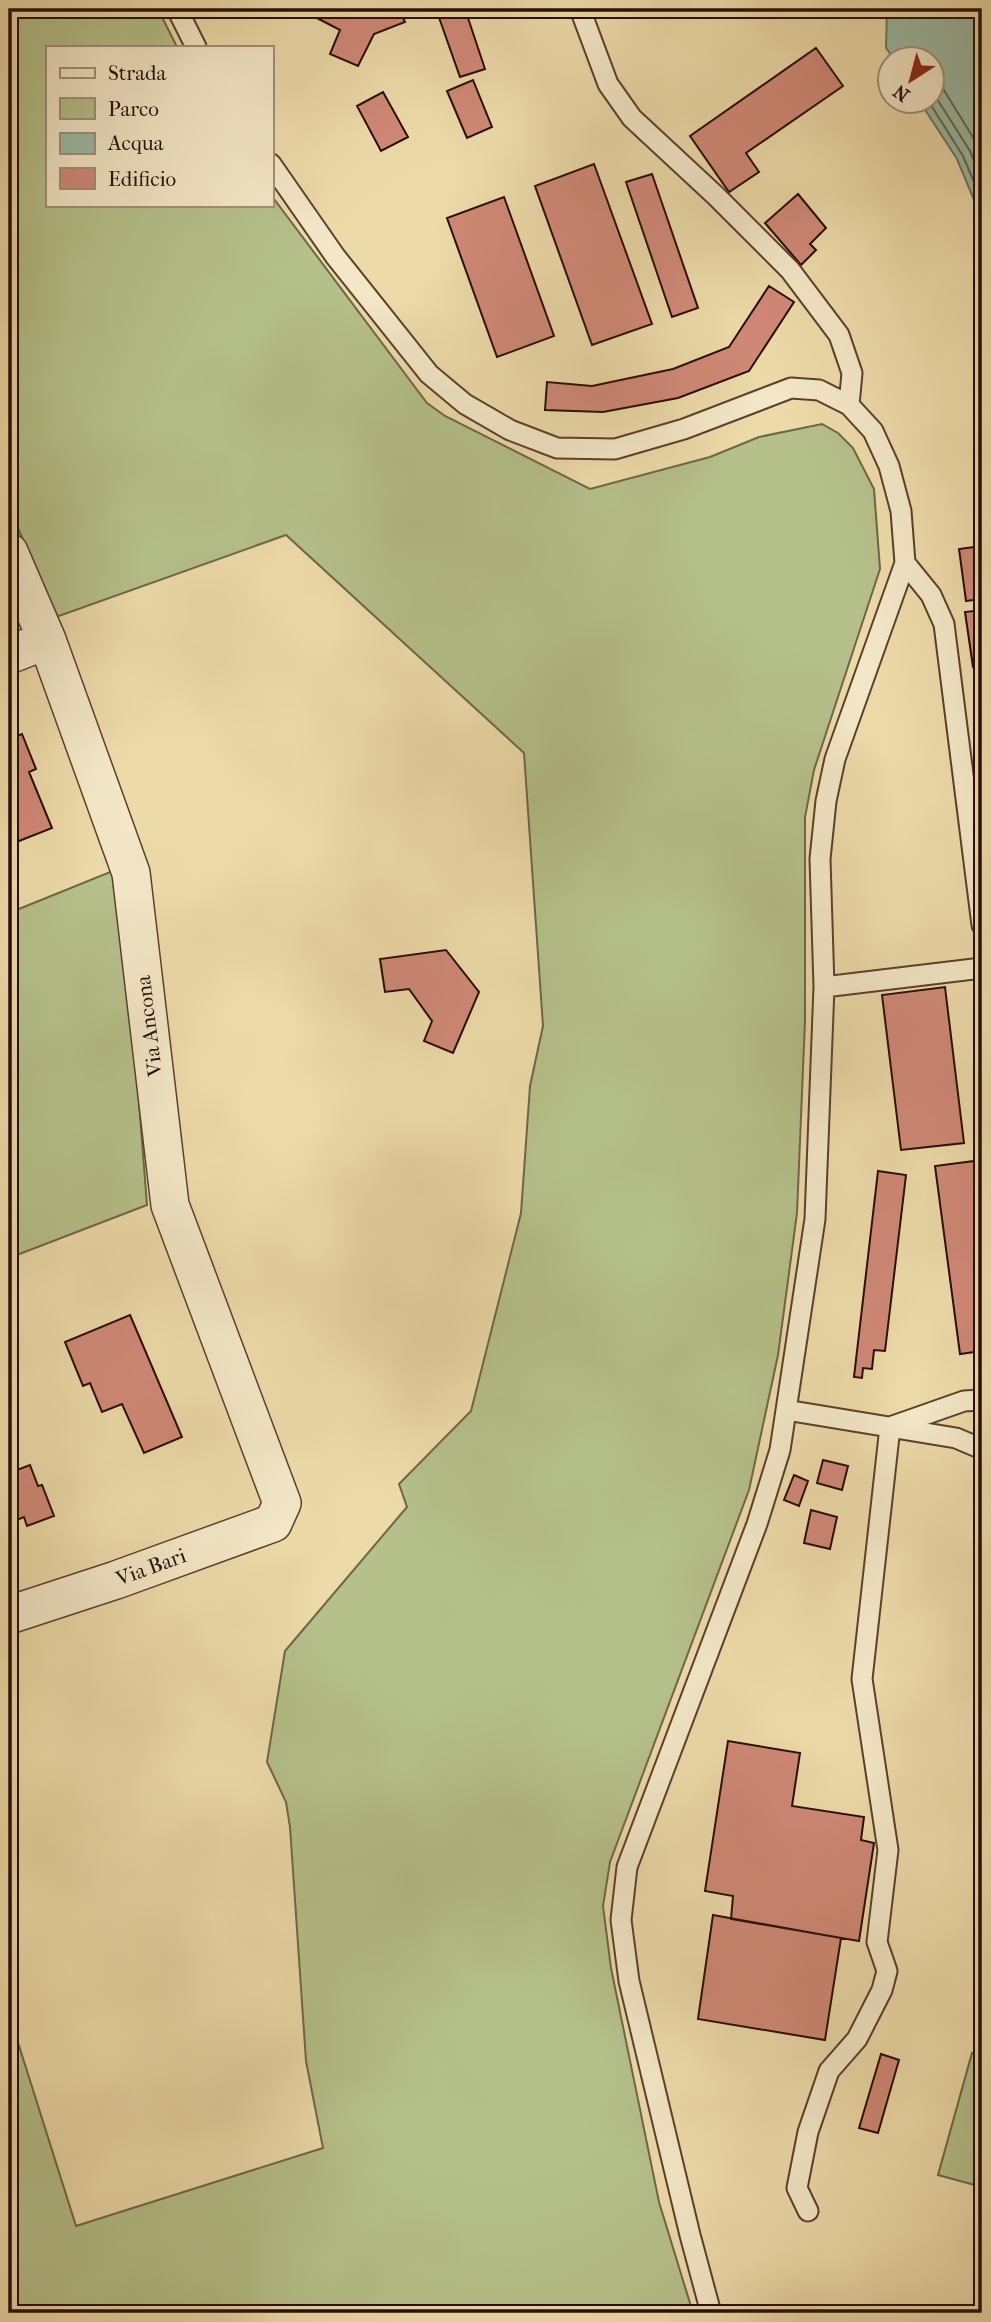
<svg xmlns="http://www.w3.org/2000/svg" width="991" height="2322" viewBox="0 0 991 2322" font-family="'IM FELL French Canon',serif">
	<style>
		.green { fill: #b5c08a; stroke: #6e6746; stroke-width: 2 }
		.water { fill: #9abba4; stroke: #6c7664; stroke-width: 2 }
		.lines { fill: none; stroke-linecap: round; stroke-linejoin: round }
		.shore { stroke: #606454; stroke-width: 2 }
		.building { fill: #d08977; stroke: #270e03; stroke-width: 2 }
		.lane-casing { stroke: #58412c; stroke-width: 23 }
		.street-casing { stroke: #58412c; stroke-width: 40 }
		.lane { stroke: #f3e7c7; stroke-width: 19 }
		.street { stroke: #f3e7c7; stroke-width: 37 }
		.labels { text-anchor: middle; stroke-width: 6; stroke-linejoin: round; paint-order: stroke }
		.street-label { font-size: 21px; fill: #270e03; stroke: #f3e7c7 }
	</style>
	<rect width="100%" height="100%" fill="#eddaa9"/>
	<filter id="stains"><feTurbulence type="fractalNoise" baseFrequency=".00286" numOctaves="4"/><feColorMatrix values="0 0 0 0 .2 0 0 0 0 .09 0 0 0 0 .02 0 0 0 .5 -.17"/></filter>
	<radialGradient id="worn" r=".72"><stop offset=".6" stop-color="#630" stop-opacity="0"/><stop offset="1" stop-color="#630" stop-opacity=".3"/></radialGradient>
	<path class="green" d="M9 9H158L177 47H47V205H271V195L427 403 445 416 590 489 710 457 759 437 822 424 838 433 853 448 874 489 880 569 814 770 805 817V1021L797 1213 778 1355 749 1490 610 1862 603 1906 611 1968 659 2202 693 2313H9V2014L76 2226 323 2148 306 2061 290 1827 286 1802 267 1762 285 1651 407 1507 399 1484 471 1411 521 1213 530 1086 543 1026 524 753 286 535 56 617 9 507Z
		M115 870 123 898 147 1205 9 1258V913Z
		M972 2053 982 2055V2187L938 2175Z"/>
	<path class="water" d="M887 9H982V219L957 159 920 102H932V60L894 59 886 48Z"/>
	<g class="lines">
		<path class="shore" d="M932 78 942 87 982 152
			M932 91 970 151 982 179
			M929 102 963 156 982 201"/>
	</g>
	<path class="building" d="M320 9H399L405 22 374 34 358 66 330 54 340 30 315 17Z
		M436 9H465L485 69 460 77Z
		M816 48 843 86 746 153 759 172 729 192 690 136Z
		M473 80 492 127 467 138 447 91Z
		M383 92 408 137 381 151 357 106Z
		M594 164 652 324 592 345 535 186Z
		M652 174 698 308 672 317 626 182Z
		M798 194 826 228 810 244 816 250 801 265 765 223Z
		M504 197 554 336 497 357 447 218Z
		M769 286 794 302 749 371 678 398 603 412 545 410 547 382 592 386 673 369 729 347Z
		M982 546V599L966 601 959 549Z
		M982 610V665L973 667 965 612Z
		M982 670V726H981L974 671Z
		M22 734 36 769 29 772 52 828 9 845V739Z
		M446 950 479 992 453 1053 424 1041 432 1021 409 989 385 992 380 959Z
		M945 987 964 1143 901 1150 882 995Z
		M982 1160V1351L960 1354 935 1166Z
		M878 1171 906 1175 885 1351 874 1350 872 1369 863 1368 862 1378 854 1377Z
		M130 1315 182 1437 144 1453 122 1404 102 1412 90 1383 83 1386 65 1342Z
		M823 1460 848 1466 842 1490 817 1483Z
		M30 1465 38 1486 42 1485 54 1516 27 1526 24 1517 9 1523V1473Z
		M794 1475 808 1481 799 1506 784 1500Z
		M811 1510 837 1517 830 1549 804 1543Z
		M728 1741 800 1753 792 1806 864 1817 861 1840 874 1843 859 1941 731 1919 733 1896 705 1891Z
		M713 1915 841 1938 825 2040 698 2019Z
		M881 2054 899 2060 878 2133 859 2128Z"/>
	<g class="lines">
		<g class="lane-casing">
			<path id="lane" d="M177 9 196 47
				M580 9 608 84 632 118 716 196 790 270 839 335 852 373 849 405
				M271 164 335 256 429 374 465 404 510 430 557 448 615 449 684 429 791 388 819 390 849 405 873 431 889 466 901 511 905 563 835 759 826 801 820 859 824 987 815 1219 780 1450 757 1524 627 1867 621 1920 629 1981 690 2235 711 2313
				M905 563 931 595 944 624 982 925
				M824 987 982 968
				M786 1410 956 1438 982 1449
				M808 2211 797 2188 808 2132 829 2071 857 2039 882 1990 887 1971 877 1942 888 1850 862 1679 890 1427 964 1401 982 1400"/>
		</g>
		<g class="street-casing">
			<path id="street" d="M9 552 47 640 131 873 170 1205 282 1503 273 1523 116 1580 9 1615
				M9 655 47 640"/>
		</g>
		<use href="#lane" class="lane"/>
		<use href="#street" class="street"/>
	</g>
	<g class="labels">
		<g class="street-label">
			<text transform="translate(149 1026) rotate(-97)" y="7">Via Ancona</text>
			<text transform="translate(151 1567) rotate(-20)" y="7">Via Bari</text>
		</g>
	</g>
	<rect width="991" height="2322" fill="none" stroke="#eddaa9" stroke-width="35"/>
	<rect x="10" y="10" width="970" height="2301" fill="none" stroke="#270e03" stroke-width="3.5"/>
	<rect x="18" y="18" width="956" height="2287" fill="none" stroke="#270e03" stroke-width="2"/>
	<rect x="46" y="46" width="228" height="161" fill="#f3e7c7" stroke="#a19079" stroke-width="2"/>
	<rect x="60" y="68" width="35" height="10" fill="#f3e7c7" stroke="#a19079" stroke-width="2"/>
	<text x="108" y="80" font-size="21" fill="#270e03">Strada</text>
	<rect x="60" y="98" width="35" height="21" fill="#b5c08a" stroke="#a19079" stroke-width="2"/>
	<text x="108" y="116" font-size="21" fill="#270e03">Parco</text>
	<rect x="60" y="133" width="35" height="21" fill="#9abba4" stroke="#a19079" stroke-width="2"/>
	<text x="108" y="150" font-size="21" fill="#270e03">Acqua</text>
	<rect x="60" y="168" width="35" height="21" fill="#d08977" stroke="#a19079" stroke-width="2"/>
	<text x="108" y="186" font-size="21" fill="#270e03">Edificio</text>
	<g transform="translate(911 80) rotate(216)"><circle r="33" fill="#f3e7c7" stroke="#a19079" stroke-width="2"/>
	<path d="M0-5L12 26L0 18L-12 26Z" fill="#8f2418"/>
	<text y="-10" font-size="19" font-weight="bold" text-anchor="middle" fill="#270e03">N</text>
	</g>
	<rect width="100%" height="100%" filter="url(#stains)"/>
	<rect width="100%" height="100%" fill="url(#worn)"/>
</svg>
